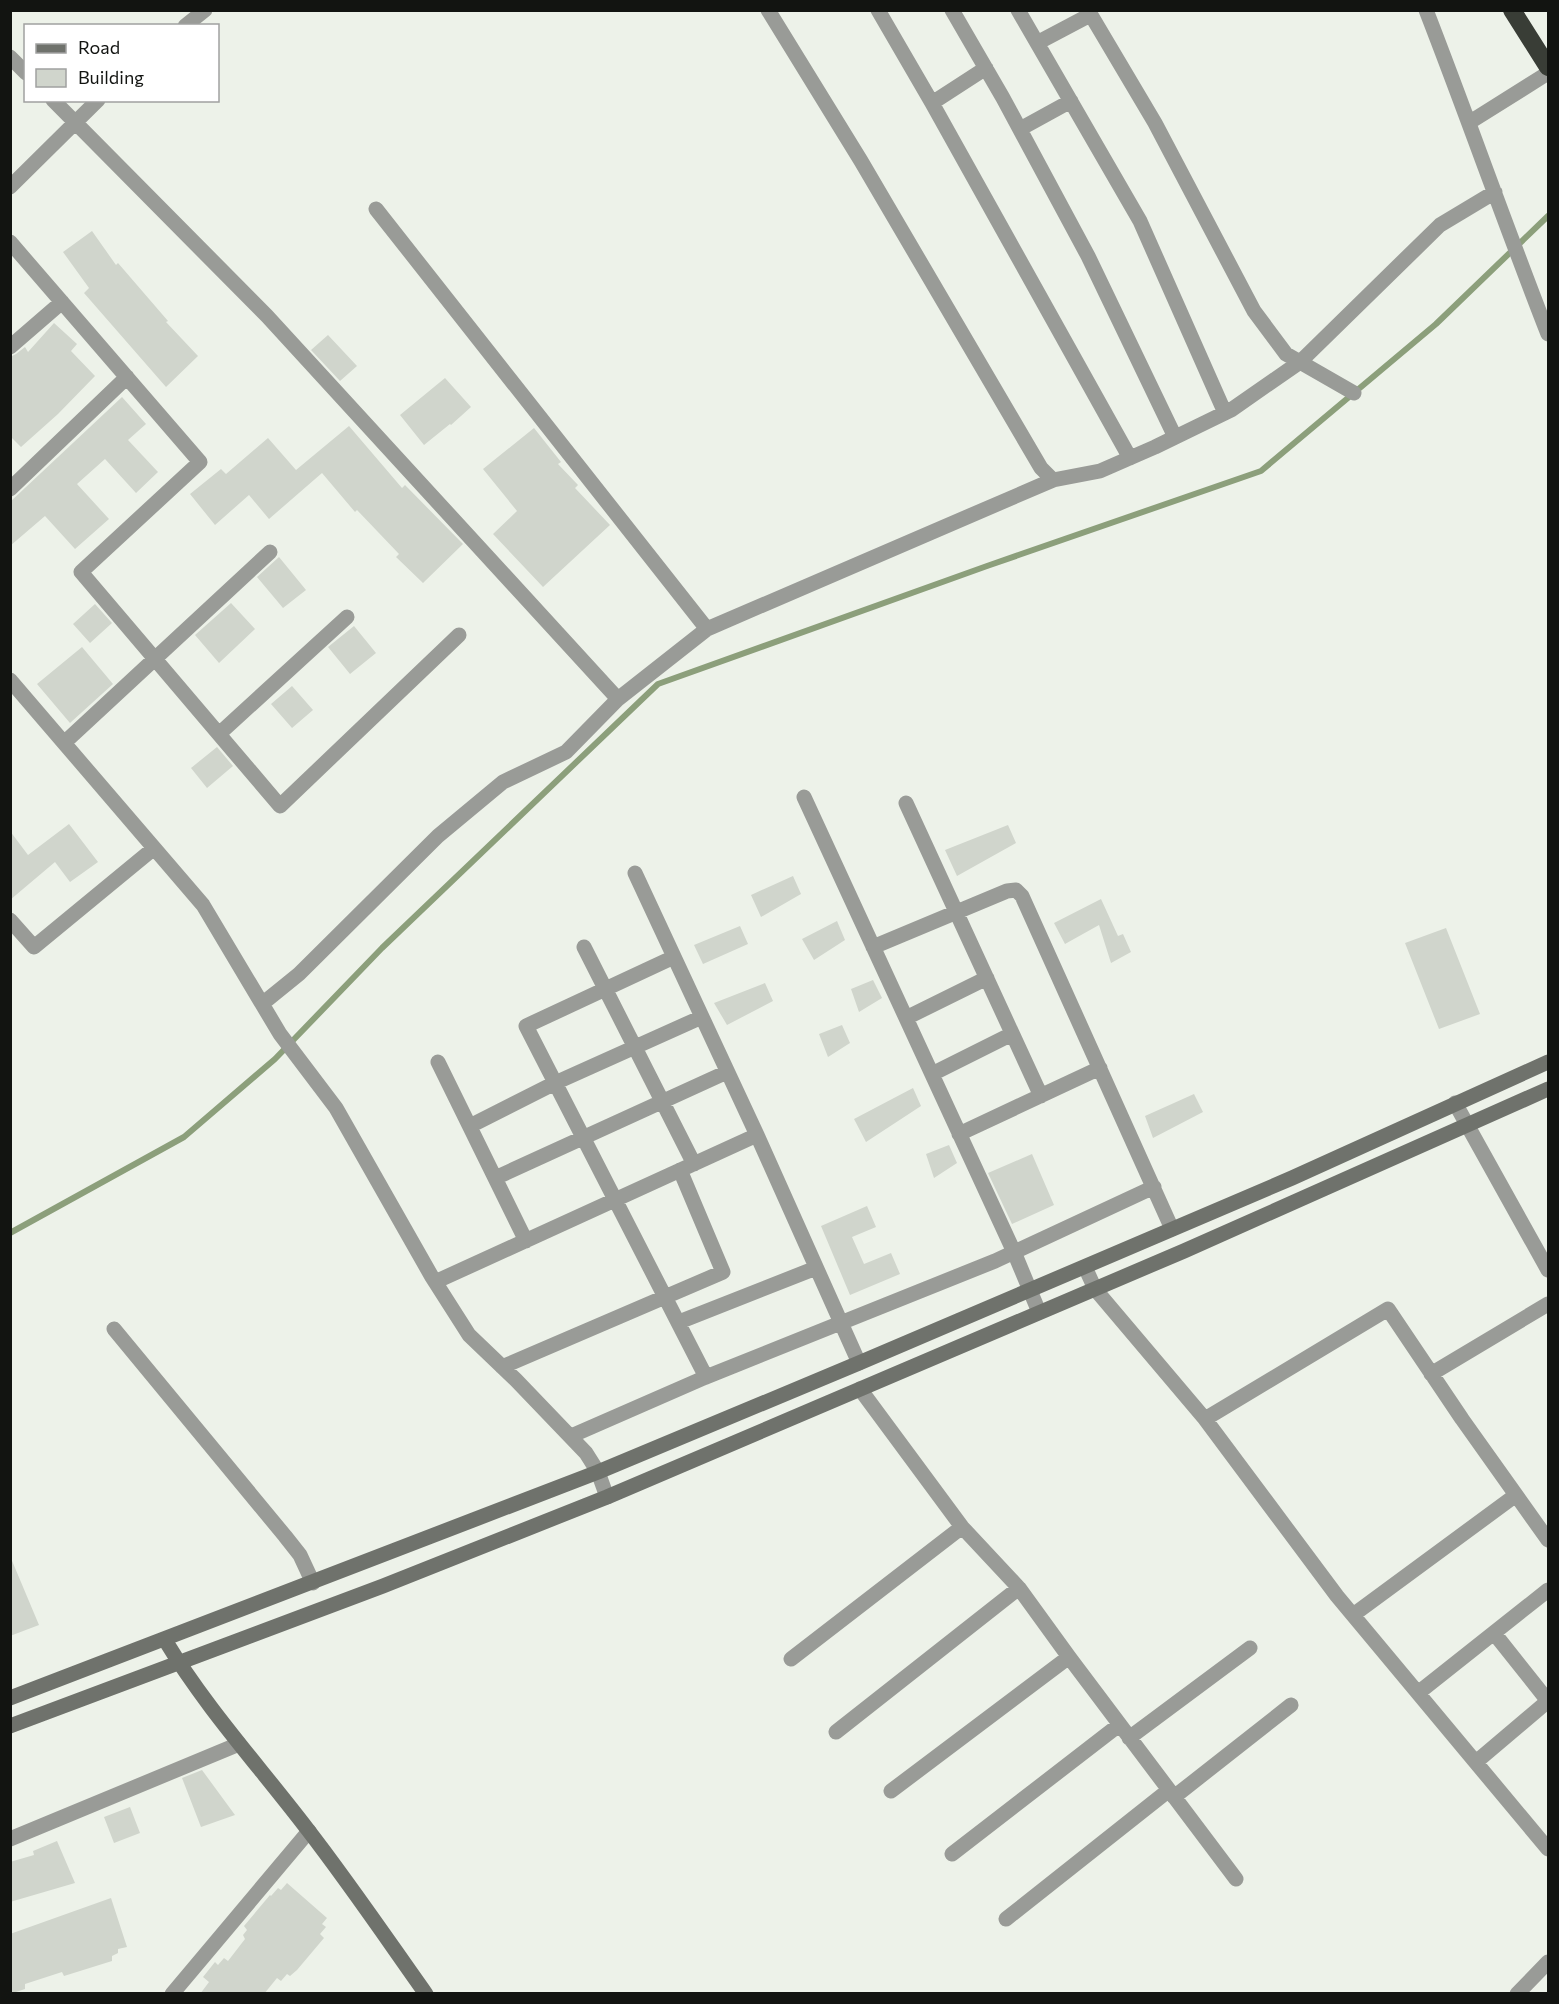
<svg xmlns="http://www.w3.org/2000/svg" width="1559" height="2004" viewBox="0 0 1559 2004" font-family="Commissioner,sans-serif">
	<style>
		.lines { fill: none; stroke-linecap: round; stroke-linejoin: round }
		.stream { stroke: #8c9f7b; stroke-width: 6 }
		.building { fill: #d0d5cc }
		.street { stroke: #999b97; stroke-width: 15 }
		.secondary { stroke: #6f726c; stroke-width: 15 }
		.highway { stroke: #393d36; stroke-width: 18 }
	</style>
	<rect width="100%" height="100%" fill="#edf2e9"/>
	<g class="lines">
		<path class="stream" d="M10 1233 184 1137 275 1059 382 948 658 684 987 566 1261 471 1436 324 1548 216"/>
	</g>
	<path class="building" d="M92 231 116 265 118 263 168 321 166 322 198 356 166 387 84 293 89 288 63 252Z
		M54 323 77 344 71 351 95 376 58 414 21 447 10 436V357L16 354 25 347 28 352Z
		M328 335 357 366 340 381 311 350Z
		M445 378 471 407 451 425 450 424 424 445 400 415Z
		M122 397 146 424 128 440 158 472 136 493 105 459 77 484 109 519 75 549 45 516 10 546V502Z
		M349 426 402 488 405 485 463 544 423 583 396 557 399 554 357 510 355 512 322 473 269 519 249 495 215 525 190 494 221 469 226 474 268 438 296 470Z
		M534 428 561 462 558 464 578 485 575 488 610 525 543 587 493 534 517 511 483 469Z
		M279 557 306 590 283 608 257 577Z
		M231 603 255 629 219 663 195 635Z
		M95 604 112 623 90 643 73 624Z
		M354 626 376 653 350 674 328 647Z
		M82 647 113 684 70 723 37 684Z
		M292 686 313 710 292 728 271 704Z
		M217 747 233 766 207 788 191 768Z
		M69 824 98 862 70 882 55 862 10 900V831L28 855Z
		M1008 825 1016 843 957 876 945 850Z
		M793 876 801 894 761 917 751 895Z
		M1101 899 1118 936 1123 934 1131 952 1111 963 1099 925 1065 944 1054 923Z
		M837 921 845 940 814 960 802 939Z
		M740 926 748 944 703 964 694 945Z
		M1446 928 1480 1014 1439 1029 1405 943Z
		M873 980 882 998 859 1012 851 989Z
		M765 983 773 1001 727 1025 714 1003Z
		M842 1025 850 1043 828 1057 819 1034Z
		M913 1088 921 1106 866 1142 854 1119Z
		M1194 1094 1203 1112 1153 1138 1145 1116Z
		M949 1145 957 1163 934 1178 926 1154Z
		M1032 1154 1054 1205 1012 1224 988 1173Z
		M867 1206 876 1227 852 1237 864 1264 891 1253 900 1274 850 1295 821 1226Z
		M10 1556 39 1625 10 1636Z
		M202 1770 235 1815 201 1827 182 1778Z
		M130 1807 140 1833 114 1843 104 1817Z
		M57 1841 75 1883 10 1902V1862L34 1855 33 1851Z
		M287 1883 327 1918 322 1924 326 1927 320 1934 324 1938 297 1970 290 1976 287 1974 281 1981 277 1978 264 1994H200L209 1982 203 1977 215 1962 218 1965 224 1958 228 1961 245 1939 243 1935 247 1930 244 1926 270 1895 271 1896 278 1888 281 1890Z
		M111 1898 127 1947 118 1949V1953L112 1956V1961L64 1976 62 1972 25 1984V1989L10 1994V1934Z"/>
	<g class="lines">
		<path class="street" d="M768 10 861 161 1041 468 1053 480
			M878 10 932 103 1130 458
			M952 10 1003 98 1088 256 1175 437
			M1018 10 1140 221 1225 413
			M1088 10 1155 123 1254 311 1286 354 1354 393
			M1426 10C1468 118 1506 227 1548 334
			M185 26 205 10
			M1037 43 1090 15
			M10 57 26 73
			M53 100 267 316 618 699
			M932 103 986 68
			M1470 122 1548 73
			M1020 129 1071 101
			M10 187 98 100
			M10 242 200 462 81 572 280 806 459 635
			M10 347 62 302
			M10 489 127 377
			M707 629 1053 480 1100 471 1155 447 1231 410 1300 362 1440 225 1495 192
			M10 680 203 905 280 1034 336 1108 432 1277 469 1335 516 1380 586 1453 598 1472 607 1497
			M219 734 347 617
			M64 743 270 552
			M804 797 1014 1252 1039 1312
			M906 803 1041 1096
			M635 873 757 1135 859 1363
			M10 920 34 947 153 849
			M584 947 694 1164
			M873 947 1007 891 1016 890 1022 896 1172 1229
			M674 957 526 1026 706 1377
			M262 1004 299 974 438 836 503 782 566 752 618 699 707 629 376 209
			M906 1018 987 978
			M438 1062 526 1241
			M932 1074 1012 1034
			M1455 1103 1548 1270
			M470 1126 555 1083 702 1017
			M959 1134 1100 1068
			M495 1178 727 1072
			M1085 1267 1095 1289 1205 1419 1337 1596 1548 1849
			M435 1282 757 1135
			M679 1322 816 1268
			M114 1329 285 1536 300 1555 313 1583
			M502 1367 723 1272 680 1170
			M1431 1374 1548 1304
			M860 1389 962 1527 1019 1588 1069 1657 1236 1879
			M1205 1419 1388 1309 1462 1419 1548 1540
			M571 1436 706 1377 995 1261 1154 1187
			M1353 1615 1516 1495
			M1494 1633 1548 1701
			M791 1659 962 1527
			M1418 1693 1548 1590
			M836 1732 1019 1588
			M1129 1738 1250 1648
			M1476 1762 1548 1701
			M891 1791 1069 1657
			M1174 1797 1291 1705
			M10 1839 239 1744
			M952 1854 1119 1725
			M1006 1919 1169 1790
			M172 1994 309 1831
			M1517 1994 1548 1962"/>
		<path class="secondary" d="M165 1640C206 1708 260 1767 308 1830 349 1883 387 1939 426 1994
			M10 1698 598 1472 859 1363 1292 1178 1548 1062
			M10 1726 383 1586 607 1497 1184 1251 1548 1089"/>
		<path class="highway" d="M1512 10 1548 67"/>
	</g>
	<rect width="1559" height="2004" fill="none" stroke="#121411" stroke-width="24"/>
	<rect x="24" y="24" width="195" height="78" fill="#ffffff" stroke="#a0a1a0" stroke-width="1.5"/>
	<rect x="36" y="44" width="30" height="9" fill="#6f726c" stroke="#a0a1a0" stroke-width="1.5"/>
	<text x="78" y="54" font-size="18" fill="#121411">Road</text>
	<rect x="36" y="69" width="30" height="18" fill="#d0d5cc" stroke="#a0a1a0" stroke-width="1.5"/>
	<text x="78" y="84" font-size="18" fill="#121411">Building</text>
</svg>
